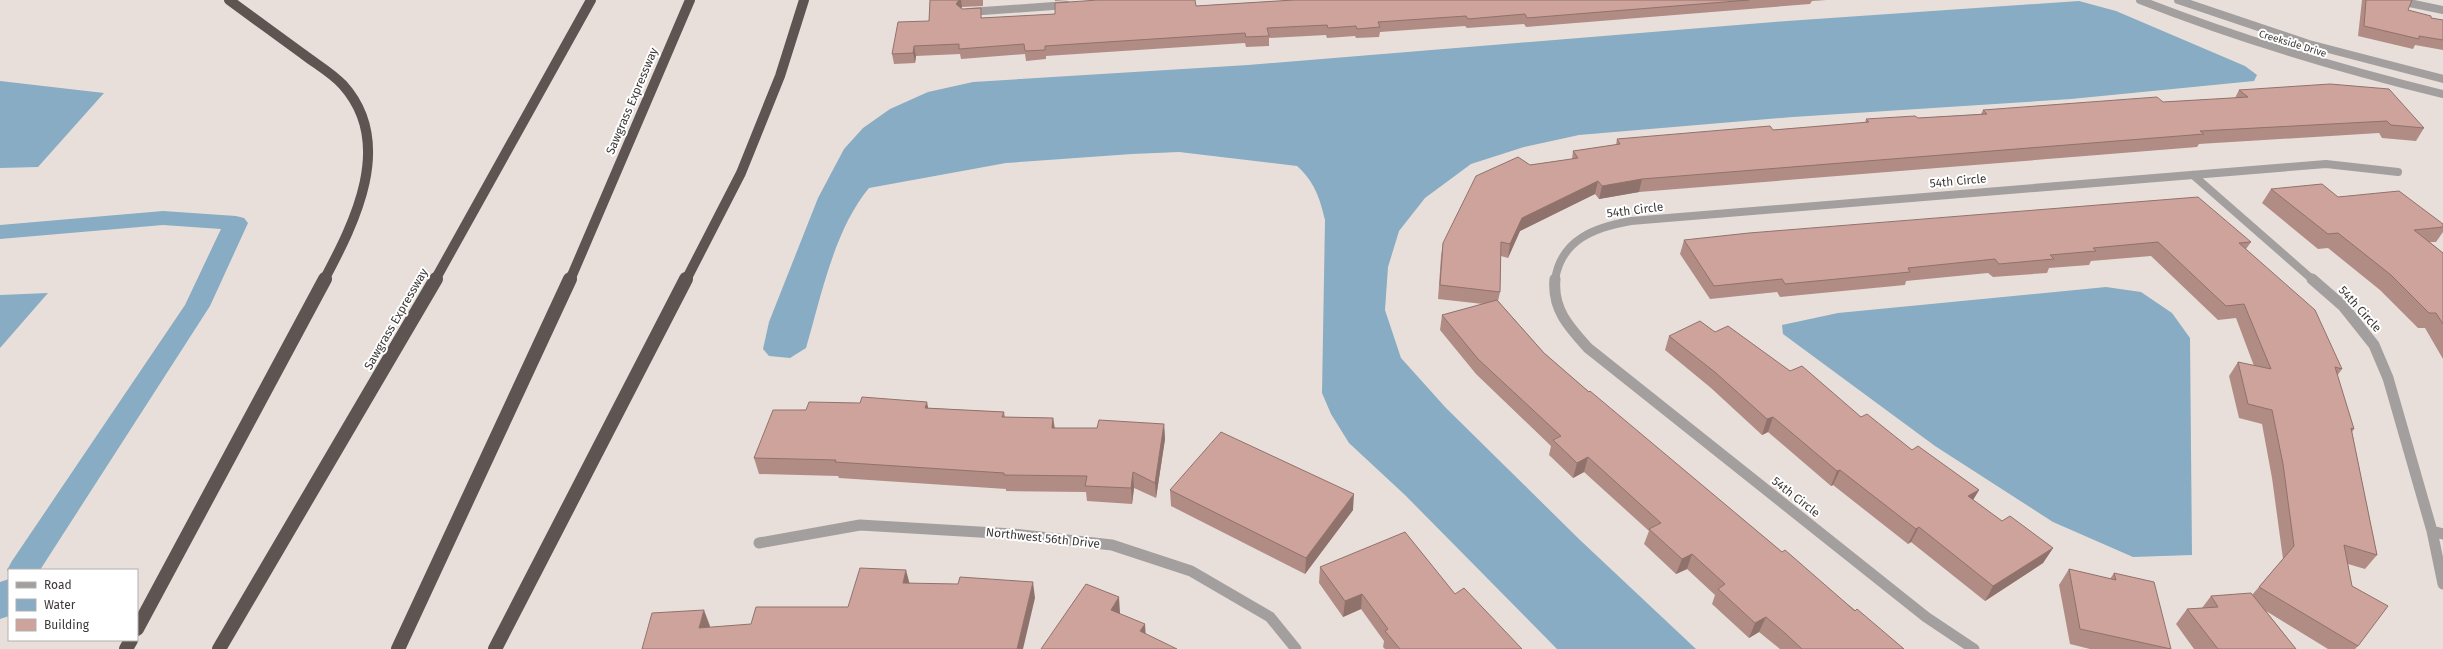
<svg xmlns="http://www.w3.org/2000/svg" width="2443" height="649" viewBox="0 0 2443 649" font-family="'Fira Sans',sans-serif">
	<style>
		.water { fill: #87acc3 }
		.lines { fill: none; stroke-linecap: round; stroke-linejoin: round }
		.canal { fill: #87acc3; fill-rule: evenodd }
		.minor-far1 { stroke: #a39f9e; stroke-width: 8 }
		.minor { stroke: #a39f9e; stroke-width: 11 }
		.tertiary { stroke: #a39f9e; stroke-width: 8 }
		.motorway-far1 { stroke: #5e5452; stroke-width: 10 }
		.motorway { stroke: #5e5452; stroke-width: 14 }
		.wall { fill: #b18c85 }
		.shaded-wall { fill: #90726c }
		.building { fill: #cea39b; stroke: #90726c }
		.labels { text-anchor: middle; stroke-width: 4; stroke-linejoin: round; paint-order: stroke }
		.far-street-label { font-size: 10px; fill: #3c3837; stroke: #fff }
		.street-label { font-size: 12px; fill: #3c3837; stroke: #fff }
	</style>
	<rect width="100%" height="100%" fill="#e9dfda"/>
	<path class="water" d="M2079 1 2116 11 2245 66 2257 75 2254 81 2071 99 1793 117 1579 135 1524 147 1471 164 1425 198 1399 231 1388 267 1385 310 1401 358 1446 408 1580 540 1696 649H1557L1405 495 1349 443 1331 414 1322 393 1325 220C1320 198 1314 181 1297 166L1179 152 1132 154 1006 163 869 188C834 230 821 297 806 348L790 358 769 356 763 349 769 322 818 198 844 149 863 128 890 109 928 92 973 82 1248 65 1787 21Z
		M0 81 104 93 38 167 0 168Z
		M2106 287 2141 292 2172 313 2190 338 2192 555 2133 557 2053 522 1935 446 1783 334 1782 325 1838 313Z
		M48 293 0 348V295Z"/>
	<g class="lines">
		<path class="canal" d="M163 211 236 216 244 218 248 223 210 306 40 570H9V573L7 570 12 561 185 305 221 229 163 225 0 239V225Z
			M9 579V616L0 619V582Z"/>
		<path class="minor-far1" d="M2395 0 2443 10
			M969 12 1067 5
			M2193 175 2313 280
			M1555 280C1561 239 1596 227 1631 221L2326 164 2398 172"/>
		<path class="minor" d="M1555 279C1552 309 1569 327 1588 348L1926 617 1974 649
			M2312 279 2343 306 2374 345 2388 378 2432 531 2443 584
			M2432 531 2443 534
			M759 543 860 525 1013 534 1112 545 1191 571 1270 617 1296 649"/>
		<path class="tertiary" d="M2140 0C2239 39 2340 69 2443 94
			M2178 0 2309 44 2443 79"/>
		<path class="motorway-far1" d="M229 0C254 18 278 36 303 54 316 64 332 73 343 85 395 143 355 222 324 280
			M435 280 591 0
			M570 280 690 0
			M686 280 741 173 780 76 804 0"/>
		<path class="motorway" d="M137 629 325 279
			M126 649 131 640
			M219 649 436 279
			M398 649 570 279
			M495 649 686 279"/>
	</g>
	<path class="wall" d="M930 0H983V6L962 7 961 9 983 18 1196 6 1294 0H1827L1812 1 1810 4 1526 27 1524 24 1467 28 1465 26 1380 32 1379 37 1356 38 1355 36 1327 38 1326 35 1269 38V46L1246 47 1245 43 1046 56V59L1026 61 1025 54 961 59 960 54 916 56 915 63 894 64 892 54 929 21Z
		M1055 0H1069L1055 1Z
		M2362 0H2412L2408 10 2431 18 2443 20V50L2415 45 2413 49 2358 36Z
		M2239 90 2424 128 2416 141 2382 138 2379 133 2199 144 2197 147 1639 192 1599 199 1595 194 1520 231 1508 258 1501 256 1500 292 1498 301 1544 353 1589 392 1782 552 1904 649H1780L1759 632 1749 638 1712 604 1715 595 1687 569 1676 574 1644 544 1649 531 1584 472 1573 478 1549 455 1551 446 1476 374 1440 330 1442 315 1483 304 1438 299 1441 256 1443 243 1530 165 1572 159 1573 151 1616 145 1617 139 1773 130 1865 123 1866 119 1918 118 1981 114 1983 110 2163 102 2235 98Z
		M2271 189 2338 197 2443 224V232L2436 242H2430L2443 253V359L2425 328H2418L2380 290 2328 248 2318 249 2262 203Z
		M1684 240 2251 242 2246 249 2342 369 2337 376 2354 429 2352 432 2377 555 2365 569 2348 564 2358 646 2355 649H2328L2266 611 2296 649H2194L2176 624 2187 609 2202 608 2211 596 2252 595 2283 559 2272 478 2262 424 2239 418 2229 376 2238 362 2254 366 2236 318 2218 320 2151 256 2091 261 2089 265 2049 268 2047 273 1993 277 1988 273 1906 281 1905 285 1780 297 1777 292 1710 299 1680 254Z
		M1715 332 1790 371 1912 450 1979 490 1973 500 2002 521 2053 548 2043 563 1985 601 1911 542 1908 544 1833 485 1831 486 1768 432 1762 435 1711 388 1665 350 1669 336Z
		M928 408 1004 412 1005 417 1053 418 1055 428H1097L1164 424 1165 439 1156 498 1134 488 1132 504 1087 501 1086 492 1006 491V489L839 478 838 476 759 474 754 458 806 410Z
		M1170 490 1353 510 1305 574 1171 506Z
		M1320 567 1455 594 1522 649H1385L1383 647 1384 641 1361 609 1343 617 1319 583Z
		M2069 569 2110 579 2114 573 2171 649H2090L2070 644 2059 585Z"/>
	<path class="shaded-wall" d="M959 0H961L962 7 957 13 956 4Z
		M914 46 916 56 915 63 913 53Z
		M1642 179 1639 192 1599 199 1602 186Z
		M1598 181 1595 194 1520 231 1508 258 1510 244 1522 218Z
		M927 402 930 417 925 408Z
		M1773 417 1768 432 1762 435 1767 419Z
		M1053 418 1055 434 1052 428Z
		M1164 424 1165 439 1156 498 1155 483Z
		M1588 457 1584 472 1573 478 1577 463Z
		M1840 470 1833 485 1831 486 1837 471Z
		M1133 472 1134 488 1132 504 1131 488Z
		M1979 490 1970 505 1968 496Z
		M1354 494 1353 510 1305 574 1306 558Z
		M1919 527 1911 542 1908 544 1916 529Z
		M2053 548 2043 563 1985 601 1993 586Z
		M1692 554 1687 569 1676 574 1682 559Z
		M906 570 910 585 903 583Z
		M1033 582 1035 598 1023 649H1017Z
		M1362 594 1361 609 1343 617 1345 601Z
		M1119 597 1120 613 1112 625 1111 610Z
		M704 610 710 626 706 644 699 628Z
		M1766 617 1759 632 1749 638 1755 623Z
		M1145 624 1146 639 1140 631Z"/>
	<path class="building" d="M930 0H959L956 4 962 9 981 8V18L1055 14V3L1098 0H1195L1196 6 1294 0H1749L1527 18 1525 14 1468 19 1466 16 1378 22 1380 27 1357 29 1356 26 1328 28 1327 25 1267 28 1269 36 1246 37 1245 33 1045 46V50L1025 51 1024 44 959 49V44L914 46 913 53 892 54 898 22 929 21Z
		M2366 0H2412L2408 10 2431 16V18L2443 20V40L2419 36V39L2364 26Z
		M2330 84 2389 89 2424 128 2391 125 2387 121 2200 131 2204 134 1642 179 1602 186 1598 181 1522 218 1510 244 1501 242 1500 292 1440 285 1443 243 1476 176 1518 157 1530 165 1578 158 1573 151 1620 144 1617 139 1770 126 1773 130 1869 122 1866 119 1915 116 1918 118 1987 114 1983 110 2157 97 2163 102 2248 97 2239 90Z
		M2322 184 2338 197 2399 191 2443 224V227L2414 230 2443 253V324L2436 313H2429L2391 275 2338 233 2328 234 2271 189Z
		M2198 197 2251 242 2239 243 2315 310 2342 369 2335 367 2354 429 2351 428 2377 555 2344 545 2352 586 2388 606 2358 646 2259 587 2294 546 2283 464 2272 410 2248 404 2238 362 2271 369 2244 304 2226 306 2158 242 2093 248 2096 251 2050 255 2054 259 1999 264 1995 259 1908 268 1910 272 1785 284 1782 279 1714 286 1684 240 1749 233Z
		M1497 300 1544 353 1589 392 1590 391 1782 552 1785 550 1855 611 1857 609 1904 649H1802L1786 634 1766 617 1755 623 1718 589 1725 584 1692 554 1682 559 1649 529 1661 523 1588 457 1577 463 1553 440 1561 436 1478 359 1442 315Z
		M1700 321 1715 332 1728 326 1790 371 1802 366 1861 417 1867 414 1912 450 1918 446 1979 490 1968 496 2002 521 2010 516 2053 548 1993 586 1919 527 1916 529 1840 470 1837 471 1773 417 1767 419 1716 373 1669 336Z
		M862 397 927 402 925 408 1004 412 1002 417 1053 418 1052 428H1097L1099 420 1164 424 1155 483 1133 472 1131 488 1085 486 1087 476 1004 475V473L835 462 836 460 754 458 773 410H806L809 402 860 403Z
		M1221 432 1354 494 1306 558 1170 490Z
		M1405 532 1455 594 1464 588 1522 649H1400L1385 631 1388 629 1362 594 1345 601 1320 567Z
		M860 568 906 570 903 583 958 584 960 577 1033 582 1017 649H642L652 613 704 610 699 628 751 624 756 607H848Z
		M2069 569 2116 580 2114 573 2154 582 2171 649 2080 629Z
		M1086 584 1119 597 1111 610 1145 624 1140 631 1177 649H1041Z
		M2251 593 2296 649H2218L2187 609 2218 607 2211 596Z"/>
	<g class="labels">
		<g class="far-street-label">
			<text transform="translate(2293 43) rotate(17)" y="4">Creekside Drive</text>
		</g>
		<g class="street-label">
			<text transform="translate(632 101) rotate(-67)" y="4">Sawgrass Expressway</text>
			<text transform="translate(1958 181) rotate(-5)" y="4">54th Circle</text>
			<text transform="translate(1635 210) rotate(-7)" y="4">54th Circle</text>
			<text transform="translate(2360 309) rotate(48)" y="4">54th Circle</text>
			<text transform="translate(396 319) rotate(-60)" y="4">Sawgrass Expressway</text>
			<text transform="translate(1796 497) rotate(38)" y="4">54th Circle</text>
			<text transform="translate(1043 538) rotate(6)" y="4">Northwest 56th Drive</text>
		</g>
	</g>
	<rect x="8" y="569" width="130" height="72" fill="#ffffff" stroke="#b1afaf"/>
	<rect x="16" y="582" width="20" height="6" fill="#a39f9e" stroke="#b1afaf"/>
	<text x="44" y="589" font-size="12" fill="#3c3837">Road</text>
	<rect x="16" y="599" width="20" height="12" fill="#87acc3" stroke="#b1afaf"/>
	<text x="44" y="609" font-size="12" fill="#3c3837">Water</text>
	<rect x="16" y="619" width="20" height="12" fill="#cea39b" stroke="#b1afaf"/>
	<text x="44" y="629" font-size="12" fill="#3c3837">Building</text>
</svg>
